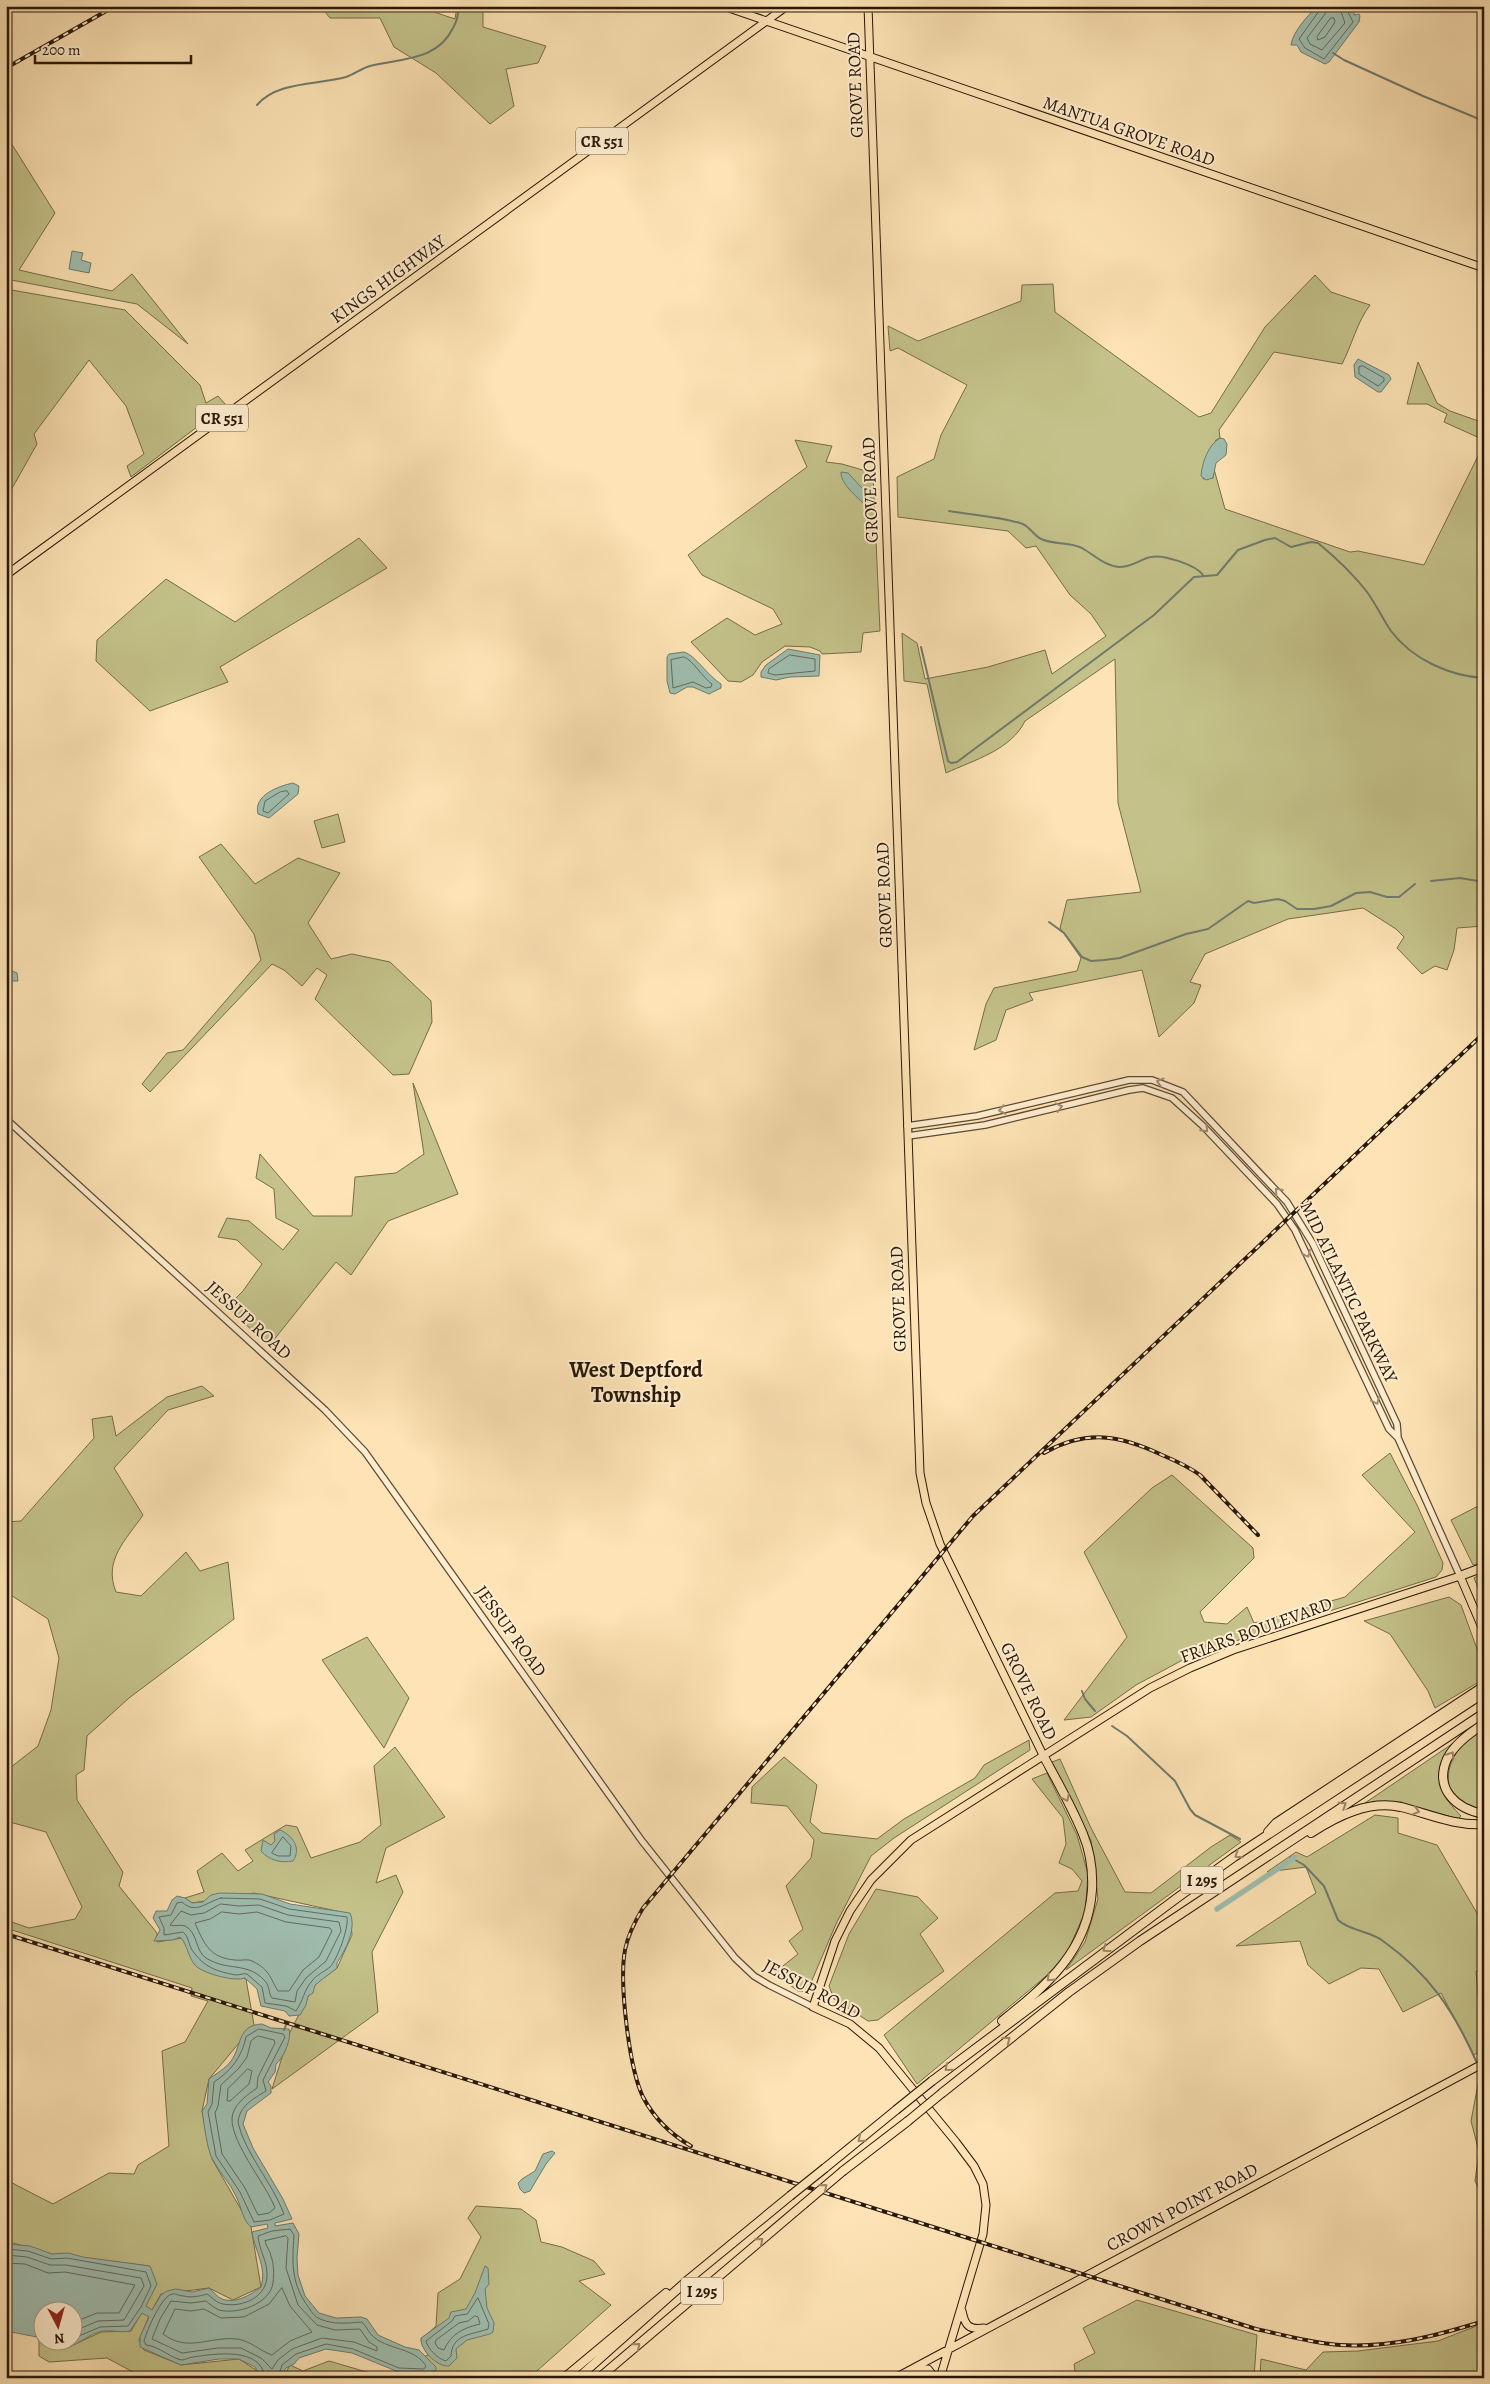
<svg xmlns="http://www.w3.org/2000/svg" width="1490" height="2384" viewBox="0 0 1490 2384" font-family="Alegreya,serif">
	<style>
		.green { fill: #c4c28a; stroke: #766c48 }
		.water { fill: #9fbeb0; stroke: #707b6c }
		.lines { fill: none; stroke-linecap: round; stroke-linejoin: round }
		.shore { stroke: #646a5c; stroke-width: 1 }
		.stream { stroke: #707b6c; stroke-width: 2 }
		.canal { stroke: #9fbeb0; stroke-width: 5.5 }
		.minor-casing { stroke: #5e4a32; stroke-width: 8 }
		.major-casing { stroke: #291707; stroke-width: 9 }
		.highway-casing { stroke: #291707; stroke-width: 10 }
		.minor { stroke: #feedcf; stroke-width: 5.5 }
		.major { stroke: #fde3b5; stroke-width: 7 }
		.highway { stroke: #fde3b5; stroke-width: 8 }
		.rail-casing { stroke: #291707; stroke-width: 4 }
		.rail { stroke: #feedcf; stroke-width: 2; stroke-dasharray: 5.5; stroke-linecap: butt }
		.highway-bridge-casing { stroke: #291707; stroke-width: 10; stroke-linecap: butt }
		.highway-bridge { stroke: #fde3b5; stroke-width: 8 }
		.oneway { stroke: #9e8d75 }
		.oneway2 { stroke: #9e8767 }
		.labels { text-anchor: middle; stroke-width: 4; stroke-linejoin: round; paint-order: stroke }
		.shield { fill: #feedcf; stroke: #695743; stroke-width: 1 }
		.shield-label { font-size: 16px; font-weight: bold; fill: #291707 }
		.street-label { font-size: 18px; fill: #291707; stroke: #feedcf }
		.district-label { font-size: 22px; font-weight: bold; fill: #291707; stroke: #feedcf }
	</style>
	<rect width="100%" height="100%" fill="#fde3b5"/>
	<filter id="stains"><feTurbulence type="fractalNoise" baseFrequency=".004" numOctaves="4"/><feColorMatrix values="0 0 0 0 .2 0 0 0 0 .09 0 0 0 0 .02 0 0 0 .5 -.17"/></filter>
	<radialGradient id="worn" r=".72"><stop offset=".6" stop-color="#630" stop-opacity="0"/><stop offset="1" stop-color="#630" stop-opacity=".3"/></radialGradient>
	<path class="green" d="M320 6H416L455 19 457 6H483V27L546 46 538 63 506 69 514 106 490 124 436 73 394 47 380 18H330Z
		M6 135 55 213 19 270 112 291 132 274 188 344 137 304 6 279Z
		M1315 275 1331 292 1370 305C1357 322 1352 345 1342 364L1274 352 1219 430 1220 438 1216 440 1203 479 1213 478 1214 469 1225 509 1350 552 1358 551 1424 565 1484 444V926L1457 928 1454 950 1447 970 1435 966 1422 974 1397 948 1404 937 1396 929 1363 908 1288 919 1205 954 1190 982 1201 985 1194 1003 1159 1037 1142 970 1029 993 1033 1000 1006 1010 996 1040 974 1050 986 1004 994 988 1077 971 1081 958 1060 928 1067 900 1141 892 1118 803 1115 659 1025 721C1011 750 974 760 946 773L927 684 904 681 902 633 917 643 925 679 988 667 1045 650 1052 674 1106 636 1091 614 1070 595 1036 546 1026 548 1008 531 898 517 897 477 934 459 941 435 967 385 898 348 890 351 888 326 918 341 1021 301 1022 285 1053 284 1055 312 1199 417 1211 413 1265 327Z
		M6 289 125 310 200 385 206 403 218 396 226 405 131 477 127 466 144 454 126 406 89 360 34 434 37 444 10 492 6 487Z
		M1418 362 1437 403 1450 411 1484 423V440L1444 422 1447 414 1427 404H1407Z
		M795 440 832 446 826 462 842 464 873 473 880 631 863 633 861 652 822 654 820 651 810 647 785 646 762 662 753 675 741 682 728 681 691 642 727 618 755 635 782 624 773 609 702 575 688 555 807 467Z
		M359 538 387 568 220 667 228 682 150 711 96 661 97 640 166 579 235 622Z
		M338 814 345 842 322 848 314 821Z
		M221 844 255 884 298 858 340 873 308 923 331 959 352 954 390 962 431 1001 432 1022 409 1074 393 1075 315 999 327 975 317 968 302 986 284 970 272 964 150 1092 142 1084 167 1053 183 1050 261 960 254 934 199 857Z
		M413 1083 458 1194 388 1221 351 1275 336 1262 269 1346 227 1307 243 1291 262 1264 237 1240 218 1237 227 1218 249 1221 283 1250 299 1230 276 1218 274 1189 256 1178 260 1154 313 1216H352L355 1177 396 1173 424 1154Z
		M202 1386 214 1396 168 1410 114 1468 143 1515C126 1540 103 1560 116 1592L141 1596 186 1552 200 1571 228 1562 234 1619 129 1698 87 1736 84 1770 76 1775 77 1800 123 1872 119 1886 157 1933V1942L182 1938 198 1967 246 1979 254 2025 209 2079 202 2111 212 2159 251 2227 261 2287 233 2300 209 2288 161 2294 152 2310 145 2306 156 2285 149 2266 52 2254 6 2241V2176L14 2184 53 2204 109 2173 134 2174 138 2165 169 2146 162 2051 185 2042 208 2001 191 1996 192 1988 6 1928V1920L29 1928 75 1919 82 1907 46 1832 6 1821V1771L38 1746 51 1710 59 1658 48 1619 6 1592V1522L21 1521 94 1438 92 1419 112 1416 116 1436 167 1397Z
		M1390 1453 1417 1505 1443 1563 1442 1570 1436 1577 1192 1655 1136 1685 1091 1717 1064 1720 1127 1637 1084 1552 1152 1488 1172 1475 1253 1548 1254 1558 1200 1612 1204 1622 1227 1624 1247 1607 1254 1623 1345 1597 1415 1532 1362 1475Z
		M1484 1503V1562L1473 1565 1451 1520Z
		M1484 1573V1602L1474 1578Z
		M1449 1597 1461 1605 1484 1668V1679L1435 1708 1428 1691 1390 1634 1364 1621Z
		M367 1637 409 1698 384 1748 322 1660Z
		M1484 1730V1810C1447 1809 1439 1775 1459 1749 1465 1741 1476 1735 1484 1730Z
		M1029 1740 1030 1750 894 1838 871 1856 836 1924 807 1992 798 1991 774 1973 798 1954 789 1941 803 1929 786 1886 811 1858 814 1840 787 1806 751 1803 752 1787 784 1757 817 1785 810 1822 822 1833 877 1839 904 1819 975 1778 984 1765Z
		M1452 1744C1437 1782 1432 1785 1461 1816L1458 1819 1401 1802 1362 1805Z
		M395 1747 445 1817 386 1848 376 1883 396 1875 403 1892 372 1952 378 2012 272 2089 290 2032 314 1985 337 1968 352 1935 350 1914 254 1893 192 1903 185 1898 204 1892 197 1871 222 1853 238 1871 253 1861 245 1850 286 1825 297 1827 311 1858 360 1842 381 1825 374 1766Z
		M1060 1759 1091 1828 1125 1892 1151 1893 1211 1847 1230 1835 1241 1842 1066 1970 1085 1942 1098 1899 1091 1841 1052 1762Z
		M1047 1773 1077 1835 1088 1874 1085 1912 1063 1962 917 2084 884 2035 1055 1893 1078 1891 1082 1881 1072 1869 1059 1863 1066 1844 1063 1818 1032 1779Z
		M1375 1815 1398 1818V1833L1437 1845 1484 1925V1973L1476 1971 1478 1995 1484 2008V2049L1474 2055 1441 1993 1403 2012 1379 1969 1361 1968 1329 1984 1308 1965 1300 1941 1236 1946 1316 1893 1306 1867 1267 1872 1296 1852 1307 1857Z
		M876 1889 918 1897 938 1918 920 1934 944 1971 878 2020 868 2021 834 1999 829 1986 849 1934Z
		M1484 2076V2200L1475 2181 1479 2152 1471 2121 1479 2079Z
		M476 2206 521 2209 536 2220 541 2242 562 2247 594 2261 605 2274 579 2281 611 2305 529 2378H496L493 2375 481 2378H283L290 2365 303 2371 329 2361 377 2375 436 2369 421 2358 428 2355 421 2340 436 2326 438 2293 460 2279 481 2237 468 2218Z
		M1137 2300 1257 2335 1254 2378H1076L1074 2364 1095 2353 1083 2328Z
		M142 2312 149 2316 139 2340 144 2350 181 2365 239 2359 259 2372 261 2378H244V2373L201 2374 200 2378H144L107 2358 49 2362 39 2356V2338L42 2342 67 2348 101 2332 131 2331Z
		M1484 2323V2378H1260L1261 2359 1306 2370 1323 2352 1358 2351 1438 2341Z"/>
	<path class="water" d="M1317 6H1347L1354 11V15L1359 14 1360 16 1359 22 1329 62 1325 64 1301 52 1297 45H1291C1293 31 1308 16 1317 6Z
		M72 251 83 253 81 260 91 263 89 273 69 269Z
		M1358 359 1389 375 1391 379 1381 392H1378L1355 377 1354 365Z
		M1220 438 1224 439 1227 444 1226 455 1216 463 1213 478 1206 480 1201 476C1202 463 1208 445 1220 438Z
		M841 472 848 473 875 502 874 507 869 508C860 500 840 484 841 472Z
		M788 649 820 655 819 676 790 677 776 680 761 677V672L766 665Z
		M684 652C695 655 708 676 721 684V688L709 694 693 687H687L675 694 670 693 667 681V657L669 654Z
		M293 783 299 786 298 794 269 818 258 814C253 795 279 786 293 783Z
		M6 968 17 973 18 981H6Z
		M280 1830C292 1835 302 1848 293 1861 281 1863 270 1861 261 1851L263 1840 271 1845 275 1841 274 1834Z
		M220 1893 262 1894 290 1904 350 1913C357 1929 345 1950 337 1963V1968L315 1985 313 1993 308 1996 306 2005 300 2015 289 2016 285 2011 261 2006 257 1989 245 1978C235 1982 206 1974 197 1967 188 1960 188 1944 180 1937L173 1940 154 1941 160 1930 153 1918 156 1911H167L172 1900 177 1896 185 1898 192 1903 203 1902 211 1895Z
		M262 2024 271 2028 289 2029C292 2039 283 2059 276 2064L275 2072 268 2082 271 2086V2093L247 2111 243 2124 253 2148 283 2199 292 2219 275 2223V2226L293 2223 299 2234 297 2258 298 2275 305 2296 319 2313 336 2318 361 2317 367 2319 378 2335 405 2347 419 2350 436 2367V2370L428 2374 401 2373 352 2353 326 2349 299 2358 294 2364 286 2368 281 2378H261L255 2367 239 2359H219L181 2365 140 2347V2337L149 2317 142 2313 130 2331C121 2333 112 2330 103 2331 84 2334 67 2359 50 2342H72V2312H42V2338L6 2331V2244L30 2246 52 2254 68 2253 83 2257 150 2266 157 2284 146 2306 152 2310 161 2295 167 2291 176 2289 192 2292 209 2288C213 2291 217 2297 222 2299 236 2304 250 2295 261 2287 267 2267 255 2251 252 2232L268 2228 267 2224 251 2227C243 2221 241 2206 236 2196 230 2183 219 2172 213 2160 207 2151 204 2122 202 2111L207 2104 209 2079C217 2073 225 2069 231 2061 242 2046 237 2025 262 2024Z
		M552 2151 555 2153 546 2164 530 2191 524 2193 520 2189 518 2183 522 2179 535 2171 543 2154Z
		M485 2266 488 2268 489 2284 485 2289 487 2308 494 2323 493 2332 490 2334 467 2340 456 2349 457 2358 449 2366C437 2367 420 2350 421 2338L449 2318 451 2312 466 2309 475 2293Z"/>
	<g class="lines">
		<path class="shore" d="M1320 6 1319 11 1299 39 1305 48 1324 59 1353 22 1345 6
			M1326 6 1325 14 1307 38 1310 44 1322 50 1345 23 1339 6
			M1331 18H1334L1335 22 1325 37 1318 40 1317 37Z
			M1363 366 1384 378V381L1378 386 1359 374V367Z
			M790 655 815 659V671L775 675 768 673 769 669Z
			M684 657C692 659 703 678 712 684L711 687 706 688 693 682 673 688 671 660Z
			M287 791 289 794 268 813 263 811 265 801 280 792Z
			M283 1837 291 1846 290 1856H278L272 1853Z
			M221 1898 260 1899 289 1909 347 1917C349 1928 337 1960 330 1967 324 1972 316 1975 312 1981 304 1990 303 2001 296 2011L286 2006 265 2003 262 1987 247 1974C243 1973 240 1975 236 1975 215 1971 204 1967 192 1950 188 1943 189 1937 183 1932L164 1935V1928L159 1917 171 1915 177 1903 182 1902C196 1915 206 1902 221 1898Z
			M221 1904 239 1906 259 1905 288 1915 339 1922 341 1931 326 1961 306 1978 297 1991 295 2002 272 1998C268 1993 270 1986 265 1981 247 1961 228 1972 206 1958 195 1951 198 1932 185 1926 180 1924 175 1927 170 1925L181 1911 191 1915 204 1913Z
			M222 1912 239 1914 257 1912 286 1922 330 1928 332 1931 319 1957 303 1970 289 1991H278C271 1980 270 1970 254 1962 248 1958 242 1961 235 1960 210 1958 204 1944 195 1923L210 1919Z
			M259 2029 283 2034 285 2037 263 2080 266 2091C253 2099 239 2106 238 2123 246 2155 272 2182 284 2214L270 2220 254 2222 240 2192 216 2156 208 2112 212 2104 214 2082C231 2071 242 2057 246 2037Z
			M258 2036 274 2040 275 2043 258 2077 257 2088C247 2095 237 2102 233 2113 225 2136 267 2185 275 2208L269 2213 258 2215 245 2188 222 2154 215 2113 218 2106 221 2085 239 2068 247 2057 251 2041Z
			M248 2069 252 2071 249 2084 230 2101H227L228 2089Z
			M286 2236 288 2238 286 2268 298 2305 317 2325 335 2330 360 2329 369 2342 377 2347V2351L354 2342 322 2338 292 2349 278 2360 272 2369 261 2358 241 2348H218L182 2353 152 2339 160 2319 171 2301 191 2303 206 2301C210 2304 214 2308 219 2310 237 2315 270 2304 273 2283 274 2274 274 2264 271 2256 270 2250 266 2247 265 2241Z
			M6 2249 28 2251 51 2259 67 2258 146 2272 151 2286 141 2307 128 2326 100 2327 72 2339
			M6 2255 27 2257 50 2265H66L141 2278 144 2286 124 2320 98 2321 72 2332
			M6 2263 25 2264 48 2273 65 2272 135 2285 119 2313H97L72 2323
			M282 2288 290 2306 312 2332 290 2341 272 2355C260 2351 251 2341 237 2339 209 2336 188 2353 163 2334L175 2309 191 2311 204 2309 221 2318 244 2317 269 2304Z
			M478 2298 489 2324 488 2329C471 2335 452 2334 451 2356L446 2361C438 2359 428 2349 426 2341L452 2321 455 2316 467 2314Z
			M475 2316 478 2317 480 2324C463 2328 451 2334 444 2350L438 2348 435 2343 436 2340 459 2323 468 2321Z
			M265 2378C262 2346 214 2354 193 2357 190 2357 185 2360 182 2360 172 2359 159 2346 146 2345L144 2341C147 2330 161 2297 172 2294 176 2293 179 2296 184 2296 192 2298 200 2296 207 2294 212 2297 216 2303 223 2304 244 2308 268 2296 267 2274 267 2260 259 2250 258 2236L272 2231 290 2229 294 2235C292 2264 291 2284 309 2308 312 2313 315 2317 320 2319 334 2325 348 2323 362 2322 367 2327 369 2334 375 2338 390 2350 415 2348 426 2366L424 2369 399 2368 353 2349 326 2344 296 2354 282 2365 278 2378"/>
		<path class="stream" d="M1333 53 1344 60 1423 96 1484 121
			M257 105C277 81 318 85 346 77 355 74 362 68 370 66 402 58 437 61 453 28 457 21 459 15 458 6
			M949 511C972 515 997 516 1020 523 1029 525 1033 535 1041 539 1055 545 1071 542 1082 548 1094 555 1105 566 1119 567 1133 567 1140 559 1151 557 1163 554 1196 565 1203 575
			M921 647 948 761 951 763 957 762 1154 615 1194 577 1217 575 1238 550 1265 540 1275 538 1291 547 1311 542 1318 543C1335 557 1354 575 1367 592 1376 604 1382 618 1391 631 1412 659 1449 676 1484 678
			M1431 881 1460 878 1484 882
			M1049 922 1064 933 1082 957 1091 961 1104 960 1120 958 1186 934 1208 929 1248 901 1254 903 1278 899 1285 901 1297 909H1314L1331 906 1356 893 1370 892 1387 897H1399L1415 884
			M1082 1691 1085 1699 1095 1711
			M1112 1726 1127 1736 1175 1781 1190 1809 1195 1815 1240 1839
			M1290 1857 1304 1865 1324 1886 1338 1920C1350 1931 1370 1931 1383 1941 1429 1974 1453 2009 1476 2061
			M284 2030 286 2025
			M1483 2070H1484"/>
		<path class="canal" d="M1217 1909 1294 1858"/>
		<g class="minor-casing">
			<path id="minor" d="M6 1119 325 1410 365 1452 642 1841 735 1958 754 1976 769 1985 813 2007
				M907 1126 977 1116 1129 1080H1152L1183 1092 1287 1202 1313 1244 1397 1424 1398 1438
				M908 1136 985 1125 1129 1090 1143 1088 1172 1098 1203 1126 1277 1204 1295 1230 1389 1429 1398 1438 1460 1576"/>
		</g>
		<g class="major-casing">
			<path id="major" d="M723 6 1484 268
				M868 6 920 1473 926 1503 940 1544 1043 1755
				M6 575 787 6
				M962 2311C965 2326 969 2330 984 2328
				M917 2370 928 2369 935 2378
				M895 2378 1484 2063
				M940 2378 983 2234 986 2205 983 2184 974 2166 956 2142 879 2048 850 2024 813 2007 835 1941 850 1911 871 1880 911 1840 1150 1688 1190 1668 1233 1650 1460 1576 1484 1632"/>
		</g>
		<g class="highway-casing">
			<path id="highway" d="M1460 1576 1484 1567
				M1484 1724C1471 1732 1454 1745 1447 1759 1434 1789 1456 1809 1484 1814
				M1268 1832 1276 1823 1484 1686
				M1311 1833C1337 1816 1369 1800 1401 1807 1429 1814 1454 1826 1484 1824
				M1002 2021C1047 1985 1088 1951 1092 1890 1093 1871 1090 1851 1083 1834 1072 1807 1057 1781 1043 1755
				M932 2081 1177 1898 1234 1857 1484 1693
				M942 2093 1069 1992 1140 1941 1484 1713
				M825 2168 896 2110
				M843 2171 908 2121
				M564 2378 666 2293
				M578 2378 689 2279 790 2196
				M599 2378 804 2204"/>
		</g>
		<use href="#minor" class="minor"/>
		<use href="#major" class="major"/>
		<use href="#highway" class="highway"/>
		<g class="rail-casing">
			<path id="rail" d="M6 68 115 6
				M1044 1453C1086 1429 1120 1435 1162 1455 1176 1461 1189 1467 1200 1475L1258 1535
				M6 1934 1256 2329C1284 2335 1311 2343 1340 2345 1390 2348 1436 2336 1484 2321
				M691 2146C670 2134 654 2118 643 2097 629 2068 619 1982 625 1950 628 1935 635 1921 643 1908L973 1516 1484 1033"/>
		</g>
		<use href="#rail" class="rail"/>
		<g class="highway-bridge-casing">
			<path id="highway-bridge" d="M896 2110 932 2081
				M908 2121 942 2093
				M790 2196 825 2168
				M804 2204 843 2171"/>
		</g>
		<use href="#highway-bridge" class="highway-bridge"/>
	</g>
	<defs><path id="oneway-chevron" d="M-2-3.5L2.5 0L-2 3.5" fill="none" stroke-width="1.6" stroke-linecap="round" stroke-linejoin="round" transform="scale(1.25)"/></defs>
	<g class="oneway">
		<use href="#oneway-chevron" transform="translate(1160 1082) rotate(-164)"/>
		<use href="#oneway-chevron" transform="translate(1059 1107) rotate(-14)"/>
		<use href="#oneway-chevron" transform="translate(1002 1110) rotate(168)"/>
		<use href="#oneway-chevron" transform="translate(1205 1129) rotate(46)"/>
		<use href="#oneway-chevron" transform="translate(1278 1191) rotate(-131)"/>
		<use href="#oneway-chevron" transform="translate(1307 1254) rotate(64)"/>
		<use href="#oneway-chevron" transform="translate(1376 1401) rotate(64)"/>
	</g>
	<g class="oneway2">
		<use href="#oneway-chevron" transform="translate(1451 1755) rotate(-57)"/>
		<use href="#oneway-chevron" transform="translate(1066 1798) rotate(63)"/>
		<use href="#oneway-chevron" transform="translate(1343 1805) rotate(-33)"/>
		<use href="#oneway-chevron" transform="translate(1416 1811) rotate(16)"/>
		<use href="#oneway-chevron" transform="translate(1238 1855) rotate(146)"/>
		<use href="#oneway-chevron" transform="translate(1106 1949) rotate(144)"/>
		<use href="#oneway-chevron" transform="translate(1050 1978) rotate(136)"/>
		<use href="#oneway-chevron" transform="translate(1007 2040) rotate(-38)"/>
		<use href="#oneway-chevron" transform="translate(948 2068) rotate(141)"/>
		<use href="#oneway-chevron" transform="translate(861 2139) rotate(141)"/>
		<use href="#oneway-chevron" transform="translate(824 2187) rotate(-40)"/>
		<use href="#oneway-chevron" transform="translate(760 2241) rotate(-41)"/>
		<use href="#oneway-chevron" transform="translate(637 2346) rotate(-40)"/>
	</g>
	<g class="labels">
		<g class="shield">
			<rect x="576" y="127.5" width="52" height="27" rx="4"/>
			<rect x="196" y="404.5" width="52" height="27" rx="4"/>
			<rect x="1181" y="1866.5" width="42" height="27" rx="4"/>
			<rect x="681" y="2277.5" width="42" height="27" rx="4"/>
		</g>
		<g class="shield-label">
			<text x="602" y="147">CR 551</text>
			<text x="222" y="424">CR 551</text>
			<text x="1202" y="1886">I 295</text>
			<text x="702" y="2297">I 295</text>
		</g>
		<g class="street-label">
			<text transform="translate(855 85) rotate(-92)" y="6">GROVE ROAD</text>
			<text transform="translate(1129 131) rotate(19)" y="6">MANTUA GROVE ROAD</text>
			<text transform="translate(388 279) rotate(-36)" y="6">KINGS HIGHWAY</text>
			<text transform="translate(870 490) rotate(-92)" y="6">GROVE ROAD</text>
			<text transform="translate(884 895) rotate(-92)" y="6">GROVE ROAD</text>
			<text transform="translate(1349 1292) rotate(64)" y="6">MID ATLANTIC PARKWAY</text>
			<text transform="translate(898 1299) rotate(-92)" y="6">GROVE ROAD</text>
			<text transform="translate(249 1320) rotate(42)" y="6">JESSUP ROAD</text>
			<text transform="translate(1256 1630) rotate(-20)" y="6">FRIARS BOULEVARD</text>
			<text transform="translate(511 1631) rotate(54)" y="6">JESSUP ROAD</text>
			<text transform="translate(1029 1691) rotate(64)" y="6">GROVE ROAD</text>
			<text transform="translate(812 1989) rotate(28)" y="6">JESSUP ROAD</text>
			<text transform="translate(1182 2207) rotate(-28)" y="6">CROWN POINT ROAD</text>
		</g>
		<g class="district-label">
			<text x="636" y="1377">West Deptford<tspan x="636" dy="25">Township</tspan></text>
		</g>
	</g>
	<rect width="1490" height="2384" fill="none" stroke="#fde3b5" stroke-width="25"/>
	<rect x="8" y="8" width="1475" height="2369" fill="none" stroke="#291707" stroke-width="2.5"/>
	<rect x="12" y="12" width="1465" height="2359" fill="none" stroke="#291707"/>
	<g transform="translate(58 2326) rotate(174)"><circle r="24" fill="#feedcf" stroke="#a9977f"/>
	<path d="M0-4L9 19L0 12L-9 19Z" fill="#8f2418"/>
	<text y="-8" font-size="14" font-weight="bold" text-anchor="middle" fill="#291707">N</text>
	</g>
	<path d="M35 55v8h156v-8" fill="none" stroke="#291707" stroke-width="2.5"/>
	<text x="42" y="55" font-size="15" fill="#291707" stroke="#feedcf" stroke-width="4" paint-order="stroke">200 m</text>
	<rect width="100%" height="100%" filter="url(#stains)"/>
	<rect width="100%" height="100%" fill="url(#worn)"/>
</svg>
